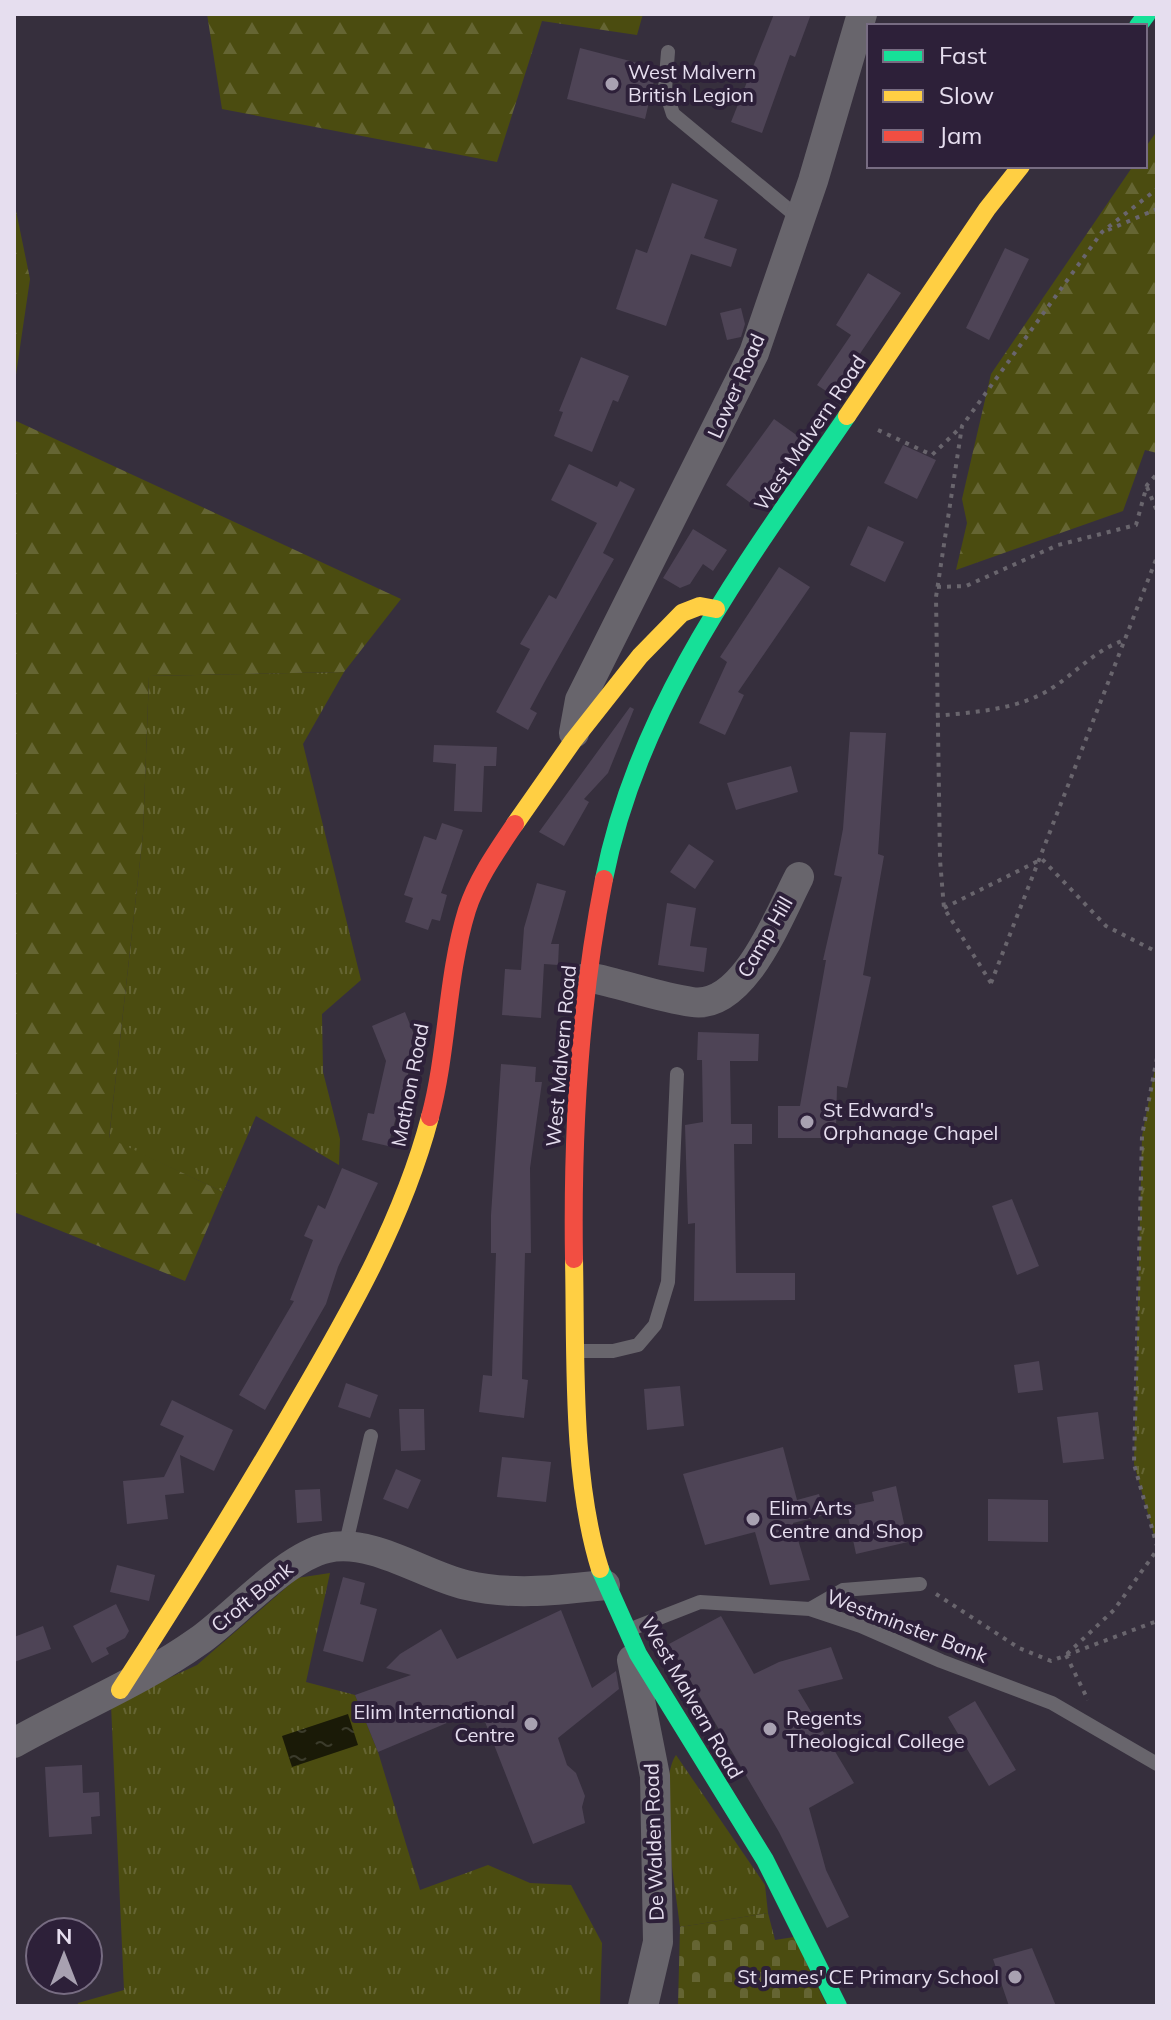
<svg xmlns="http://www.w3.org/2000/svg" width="1171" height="2020" viewBox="0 0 1171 2020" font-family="Mulish,sans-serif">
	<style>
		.grass { fill: url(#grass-tufts) }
		.forest { fill: url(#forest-firs) }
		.cemetery { fill: url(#cemetery-stones) }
		.water { fill: url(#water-ripples) }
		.building { fill: #4e4456 }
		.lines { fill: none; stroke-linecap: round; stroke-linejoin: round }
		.path { stroke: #69656d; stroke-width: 4; stroke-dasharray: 4 6; stroke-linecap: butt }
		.lane { stroke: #68656c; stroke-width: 14 }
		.street { stroke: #68656c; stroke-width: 30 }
		.fast { stroke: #16e098; stroke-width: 18 }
		.slow { stroke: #ffcf43; stroke-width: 18 }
		.jam { stroke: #f24e42; stroke-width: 18 }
		.poi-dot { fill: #a8a1b1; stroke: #2d2039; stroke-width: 3 }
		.labels { text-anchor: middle; stroke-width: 8; stroke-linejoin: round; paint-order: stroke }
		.poi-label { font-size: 20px; fill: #e6deef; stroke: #2d2039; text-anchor: start }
		.street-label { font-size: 20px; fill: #e6deef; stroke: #2d2039 }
	</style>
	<defs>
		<pattern id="grass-tufts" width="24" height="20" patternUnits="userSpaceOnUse" patternTransform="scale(2)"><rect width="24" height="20" fill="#4b4c10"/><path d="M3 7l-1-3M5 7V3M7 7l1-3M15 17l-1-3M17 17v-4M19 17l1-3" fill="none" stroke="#656533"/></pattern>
		<pattern id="forest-firs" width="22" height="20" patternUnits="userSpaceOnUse" patternTransform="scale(2)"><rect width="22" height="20" fill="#4b4c10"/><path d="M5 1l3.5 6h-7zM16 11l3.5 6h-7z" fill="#656533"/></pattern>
		<pattern id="cemetery-stones" width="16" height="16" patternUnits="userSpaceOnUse" patternTransform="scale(2)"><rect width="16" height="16" fill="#4b4c10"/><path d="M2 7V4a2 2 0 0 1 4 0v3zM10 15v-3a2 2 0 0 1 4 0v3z" fill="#656533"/></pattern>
		<pattern id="water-ripples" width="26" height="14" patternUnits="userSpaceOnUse" patternTransform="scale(2)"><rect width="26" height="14" fill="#1a1a07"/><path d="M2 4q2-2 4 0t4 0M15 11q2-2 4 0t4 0" fill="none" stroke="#3b3b2b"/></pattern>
	</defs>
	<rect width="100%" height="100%" fill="#362f3d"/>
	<path class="grass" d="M344 672 303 744 361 980 322 1014 323 1072 340 1139 339 1165 256 1116 223 1192 109 1139 143 834 149 676Z
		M1157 1058V1546L1134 1464 1142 1136Z
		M330 1573 306 1682 355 1695 378 1752 420 1890 488 1865 530 1883 571 1885 602 1943 600 2006H78V2003L124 1990 111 1705 197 1665 297 1578Z
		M676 1755 765 1885 768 1913 680 1927C676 1890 656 1784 676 1755Z"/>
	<path class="forest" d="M207 14H643L637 35 542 21 497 162 222 109Z
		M1157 131V453L1145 450 1123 511 956 570 967 523 962 499 991 374 1133 166H1145V148Z
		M14 201 30 279 14 388Z
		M14 420 401 599 344 672 149 676 143 834 109 1138 223 1192 185 1281 14 1212Z"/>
	<path class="cemetery" d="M768 1913 775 1940 794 1937 827 2006H678L680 1927Z"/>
	<path class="water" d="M348 1714 358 1745 292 1767 282 1736Z"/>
	<path class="building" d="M774 14H811L795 57 790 55 762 133 731 122Z
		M580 48 657 68 645 119 567 99Z
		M672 183 718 200 704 238 737 249 731 267 691 254 666 326 616 309 636 249 647 253Z
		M1005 248 1029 259 989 340 966 328Z
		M868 273 901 293 832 395 817 385 851 335 836 325Z
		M741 308 745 324 741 337 727 340 720 313Z
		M581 357 629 376 618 402 613 400 592 452 554 436 563 412 559 411Z
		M774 419 802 439 756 507 726 485Z
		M903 445 936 460 917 499 884 483Z
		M569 464 617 487 620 481 635 489 603 553 614 559 544 683 530 709 537 713 528 730 496 712 530 649 520 644 549 595 556 599 597 523 551 500Z
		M868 526 904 542 885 582 850 565Z
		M693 529 727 550 713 571 703 564 690 584 680 588 663 578Z
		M779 567 810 587 738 692 744 695 725 735 699 723 727 662 720 657Z
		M630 707 634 709 608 773 584 799 589 802 564 846 539 832Z
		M850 732 886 733 878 854 884 856 863 975 871 977 847 1088 837 1086 836 1129 828 1138H778V1106H800L826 960H823L842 877 834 875 843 829Z
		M434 745 497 747 496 766H484L482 812 454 811 456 764 433 762Z
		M791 766 798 792 736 810 727 783Z
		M442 823 463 830 441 893 447 895 440 921 432 919 428 930 405 922 413 898 404 895 424 836 436 840Z
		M689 844 714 861 695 889 670 872Z
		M537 883 566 891 551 944H559L558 965 544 964 541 1018 502 1015 505 969 521 970 524 928Z
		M667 903 696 908 690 946 707 948 704 972 658 965Z
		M405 1012 417 1042 388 1146 362 1140 368 1113 374 1114 386 1061 372 1026Z
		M698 1032 759 1034 758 1061H730L731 1124H752V1144H734L736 1273H795V1300L694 1301 695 1223 688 1224 685 1125 703 1122 702 1060H697Z
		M501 1064 536 1067 535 1082H542L530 1168 531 1253H525L522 1379 528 1380 524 1418 479 1412 483 1375 492 1376 496 1253H491V1215Z
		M342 1168 378 1183 338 1267 326 1304 265 1410 239 1395 294 1301 290 1300 313 1240 304 1236 318 1205 325 1209Z
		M1012 1199 1039 1266 1017 1275 992 1206Z
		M1039 1361 1043 1390 1018 1393 1014 1365Z
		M346 1383 378 1395 370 1418 338 1407Z
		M680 1386 684 1426 647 1430 644 1389Z
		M172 1400 233 1430 214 1471 180 1455 184 1493 165 1495 168 1519 127 1524 123 1481 164 1477 184 1436 160 1425Z
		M399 1409H424L425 1450 401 1451Z
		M1098 1412 1104 1459 1063 1463 1057 1417Z
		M783 1447 797 1500 819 1494 825 1515 793 1523 810 1580 770 1585 755 1532 705 1545 683 1474Z
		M502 1457 551 1462 546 1502 497 1497Z
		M396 1469 421 1480 408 1509 383 1499Z
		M896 1486 908 1542 856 1554 846 1507 874 1501 872 1492Z
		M320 1489 322 1521 297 1523 295 1490Z
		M988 1499 1048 1500V1542L988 1541Z
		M117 1565 155 1575 149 1601 110 1592Z
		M343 1577 365 1583 360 1604 377 1609 363 1662 323 1651Z
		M116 1604 129 1631 125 1638 106 1648 109 1654 92 1663 73 1626Z
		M561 1610 592 1688 616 1671 619 1689 558 1738 567 1765 576 1773 585 1796 582 1807 585 1823 533 1844 480 1709 378 1752 355 1695 411 1675 386 1668 400 1654 441 1629 457 1659Z
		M721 1616 754 1674 779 1662 831 1647 843 1679 798 1690 854 1783 809 1808 826 1870 849 1917 827 1928 779 1832 669 1644Z
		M43 1626 51 1649 14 1662V1637Z
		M975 1701 1016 1770 989 1786 948 1717Z
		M82 1765 83 1793 99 1792 100 1816 91 1817 92 1834 49 1837 45 1767Z
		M1032 1948 1056 2006H1009L993 1959Z"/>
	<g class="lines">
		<path class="path" d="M1108 230 1157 209
			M878 430 932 455 960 428
			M1147 487 1157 511
			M937 587 966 586 1058 545 1136 525 1147 485 1157 474
			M936 716C974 712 1019 710 1052 688 1077 672 1096 649 1125 640
			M944 908 1042 859 1106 926 1157 952
			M991 983 944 908 940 860 936 597 962 426 1102 232 1157 189
			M991 983 1157 557
			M1157 1058 1142 1136 1134 1464 1157 1546
			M936 1594 1019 1648 1051 1661 1157 1621
			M1067 1654 1114 1610 1157 1550
			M1066 1655 1088 1700"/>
		<path class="lane" d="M668 52 665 89 673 114 800 219
			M581 1351H613L638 1345 655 1325 668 1282 677 1074
			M345 1547 371 1436
			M810 1609 843 1590 920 1584
			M631 1629 700 1602 810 1609 861 1626 941 1661 1052 1703 1157 1764"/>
		<path class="street" d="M574 733 580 700 754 353 813 181 862 14
			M588 977C623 984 657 997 692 1002 744 1010 779 915 799 877
			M632 1660 655 1776 658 1942 643 2006
			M14 1743C76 1708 141 1682 200 1640 236 1614 286 1557 327 1548 373 1538 423 1575 466 1585 513 1596 558 1590 605 1585"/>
		<path class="fast" d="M1138 26 1147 14
			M604 879C639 702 748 561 847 416
			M600 1569 638 1654 765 1860 838 2006"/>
		<path class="slow" d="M847 416 987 209 1021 166
			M515 824 573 741 640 656 682 613 700 606 716 609
			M574 1259C576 1357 571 1476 600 1569
			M120 1690C182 1594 242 1498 299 1399 352 1308 403 1219 430 1117"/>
		<path class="jam" d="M430 1117C448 1050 446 978 467 910 477 879 497 851 515 824
			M574 1259C572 1131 579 1005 604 879"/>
	</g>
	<g class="poi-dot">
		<circle cx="612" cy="84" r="8"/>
		<circle cx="807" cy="1122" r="8"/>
		<circle cx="753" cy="1519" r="8"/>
		<circle cx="531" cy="1724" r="8"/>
		<circle cx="770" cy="1729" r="8"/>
		<circle cx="1015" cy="1977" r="8"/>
	</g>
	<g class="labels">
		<g class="poi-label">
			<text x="628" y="79">West Malvern<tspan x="628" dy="23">British Legion</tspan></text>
			<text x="823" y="1117">St Edward's<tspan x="823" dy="23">Orphanage Chapel</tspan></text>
			<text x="769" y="1515">Elim Arts<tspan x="769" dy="23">Centre and Shop</tspan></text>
			<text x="515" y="1719" text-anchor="end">Elim International<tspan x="515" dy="23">Centre</tspan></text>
			<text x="786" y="1725">Regents<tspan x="786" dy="23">Theological College</tspan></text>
			<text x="999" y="1984" text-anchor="end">St James' CE Primary School</text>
		</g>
		<g class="street-label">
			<text transform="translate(736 386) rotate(-66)" y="7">Lower Road</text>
			<text transform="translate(810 433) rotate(-56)" y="7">West Malvern Road</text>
			<text transform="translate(765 937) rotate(-60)" y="7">Camp Hill</text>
			<text transform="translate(561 1056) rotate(-85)" y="7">West Malvern Road</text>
			<text transform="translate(410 1085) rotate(-79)" y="7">Mathon Road</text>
			<text transform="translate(252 1597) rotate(-39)" y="7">Croft Bank</text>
			<text transform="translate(907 1626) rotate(21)" y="7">Westminster Bank</text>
			<text transform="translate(692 1698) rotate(60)" y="7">West Malvern Road</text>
			<text transform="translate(654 1842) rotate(-92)" y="7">De Walden Road</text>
		</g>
	</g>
	<rect width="1171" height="2020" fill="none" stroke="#e6deef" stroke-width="32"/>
	<rect x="867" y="24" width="280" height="144" fill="#2d2039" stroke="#776c82" stroke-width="2"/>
	<rect x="883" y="50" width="40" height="12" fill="#16e098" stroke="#776c82" stroke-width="2"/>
	<text x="939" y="64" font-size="24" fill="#e6deef">Fast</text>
	<rect x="883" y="90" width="40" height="12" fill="#ffcf43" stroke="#776c82" stroke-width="2"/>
	<text x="939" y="104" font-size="24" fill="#e6deef">Slow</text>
	<rect x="883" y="130" width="40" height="12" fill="#f24e42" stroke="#776c82" stroke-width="2"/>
	<text x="939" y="144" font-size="24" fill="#e6deef">Jam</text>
	<g transform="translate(64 1956)"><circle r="38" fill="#2d2039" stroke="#776c82" stroke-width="2"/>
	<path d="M0-6L14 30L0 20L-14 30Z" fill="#a8a1b1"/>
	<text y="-12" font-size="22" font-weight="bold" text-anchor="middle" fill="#e6deef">N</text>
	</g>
</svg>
